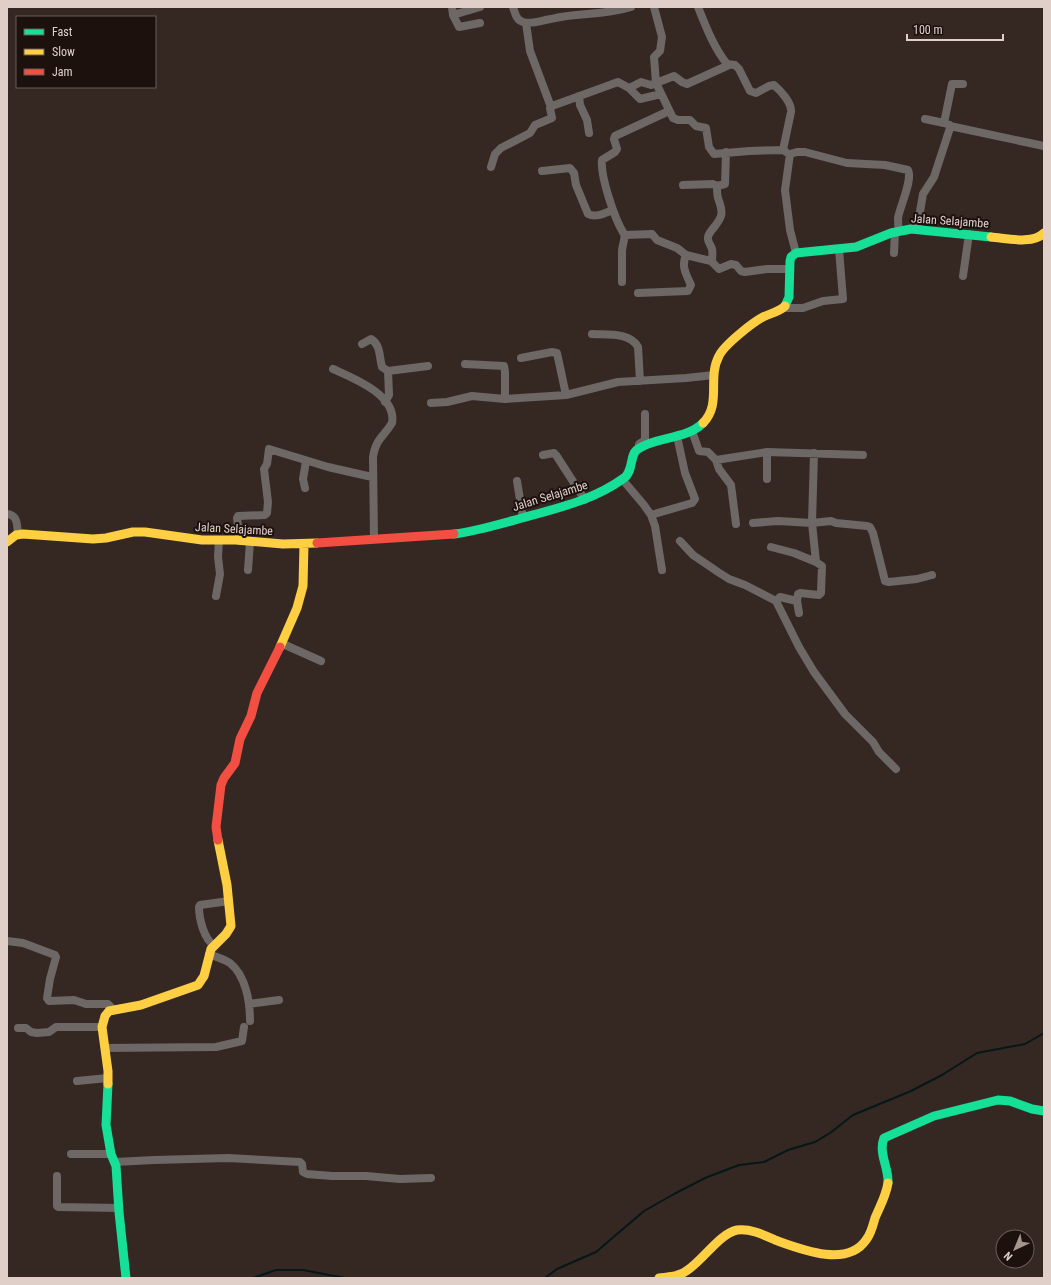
<svg xmlns="http://www.w3.org/2000/svg" width="1051" height="1285" viewBox="0 0 1051 1285" font-family="'Roboto Condensed',sans-serif">
	<style>
		.lines { fill: none; stroke-linecap: round; stroke-linejoin: round }
		.stream { stroke: #051718; stroke-width: 2 }
		.street { stroke: #6d6766; stroke-width: 8 }
		.fast { stroke: #16e098; stroke-width: 9 }
		.slow { stroke: #ffcf43; stroke-width: 9 }
		.jam { stroke: #f24e42; stroke-width: 9 }
		.labels { text-anchor: middle; stroke-width: 4; stroke-linejoin: round; paint-order: stroke }
		.street-label { font-size: 12px; fill: #e0cfc9; stroke: #1c110d }
	</style>
	<rect width="100%" height="100%" fill="#352823"/>
	<g class="lines">
		<path class="stream" d="M253 1278 276 1270H303L345 1278
			M395 1278H422
			M545 1278 557 1269 596 1252 644 1211 674 1194 705 1178 739 1165 764 1162 788 1150 815 1142 830 1133 853 1115 911 1091 942 1075 977 1053 1025 1044 1044 1033"/>
		<path class="street" d="M452 7 453 15 459 27 480 23
			M513 7C515 13 516 20 523 22 531 25 543 20 551 19 578 12 603 16 631 7
			M654 7 662 37 660 51 654 57 656 83 673 118 678 120H690L696 126 706 128 709 147 714 154 749 151 783 150
			M698 7C706 27 714 48 727 64L735 65 739 69 750 91 756 93 769 86 774 85C781 91 792 103 791 112L783 150 786 152
			M453 15 480 7
			M526 23 530 51 551 107
			M629 88 640 99 661 94
			M579 96 580 105 587 120 589 133
			M669 111 615 136 614 139 617 149 615 152 602 160C600 176 615 220 624 234L626 235 652 234 657 240 677 248 686 255 711 261 719 269 731 264 736 265 741 271 745 272 767 269H789
			M925 119 944 123
			M950 126 1044 146
			M491 167 495 154 501 148 530 133 535 125 552 118 550 108 552 106 618 82 629 88 641 82 651 85 674 76 682 82 687 84 729 65
			M542 171 570 168 574 173 576 185 588 214C596 218 605 213 613 210
			M683 185 713 184 717 186C717 190 717 195 718 198 720 205 723 209 721 216 718 225 709 231 708 237 707 242 711 245 712 249 713 253 712 257 712 262
			M717 186 725 184 726 152
			M917 229 923 194 934 177 950 128V125L944 123 952 84H963
			M796 253 790 230 785 190 790 154 797 152H805L847 163 885 165 908 170C913 180 900 206 898 218 898 222 898 226 899 231
			M894 253 895 232
			M963 276 969 234
			M622 282V250L625 235
			M638 293 688 291 691 285C686 274 681 266 686 255
			M784 308H803L823 301 843 299 839 249
			M592 334C607 335 630 332 638 347L640 381
			M362 344 371 339C381 345 379 357 382 367L388 371
			M521 358 552 352 557 353 566 395
			M465 364 504 366 505 372V399
			M333 369C353 378 397 395 392 423 383 438 376 438 373 457L374 538
			M385 402 389 395 388 371 428 366
			M431 403 447 402 472 396 505 399 566 395 618 382 686 378 714 375
			M692 431 699 451 708 452 716 460 767 452 863 455
			M639 447V444L645 440V414
			M543 455 554 453 556 455 585 500
			M716 460 719 469 731 485 736 524
			M622 479 644 505 651 515 655 526 662 570
			M767 479V452
			M517 481 523 518
			M305 488 303 479 306 461
			M7 514C18 515 17 525 18 535
			M651 515 692 503 695 499 685 473 677 436
			M753 523 778 521 812 523 831 521 836 523 867 526 870 527 873 533 885 581 889 582 917 579 932 575
			M240 541 237 518 238 516 265 515 267 513 268 502 264 469 267 464 269 449 328 467 372 477
			M680 541 693 555 718 572 729 579 745 585 776 601 799 647 814 672 845 714 873 742 879 752 896 769
			M771 547 794 553 816 562
			M248 570 250 542
			M216 596 220 574 218 557 219 540
			M776 601 780 597 797 601
			M799 613 797 601 798 594 800 593 819 595 821 593 822 566 816 562 812 523 814 453
			M283 644 321 661
			M7 941 23 943 55 955 56 957 50 979 47 998 49 1001 74 1000 86 1004H108L114 1010
			M214 945C204 940 199 918 199 907L200 905 229 901
			M209 954C216 957 224 959 230 963 246 976 250 1002 250 1021
			M249 1004 279 1000
			M18 1028H26L31 1032 37 1033 49 1032 56 1027H102
			M105 1048 216 1047 242 1041 244 1027
			M77 1081 108 1078
			M71 1154H111
			M115 1162 154 1160 228 1158 300 1162 302 1164 303 1172 307 1174 332 1176H366L400 1179 431 1178
			M57 1176V1206L58 1207 119 1208"/>
		<path class="fast" d="M785 306 789 297 790 261 791 257 796 253 856 247 891 233 911 229 991 237
			M454 534C477 531 500 524 522 518 558 508 594 500 624 478 634 471 629 454 638 449 657 436 686 440 703 423
			M108 1084 106 1125 111 1154 116 1166 119 1212 126 1278
			M888 1183C889 1168 878 1153 884 1138L934 1116 998 1100 1010 1101 1032 1109 1044 1111"/>
		<path class="slow" d="M991 237C1006 238 1032 245 1044 233
			M703 423C722 404 707 378 719 356 724 345 752 323 763 317 771 313 779 312 785 306
			M7 542 16 535 23 534 93 539 106 538 133 532H145L202 540H236L283 544 317 543
			M280 647 297 608 303 586 304 544
			M108 1084V1071L102 1027 105 1016 109 1011 141 1005 198 985 204 976 211 949 226 934 231 926 227 885 218 840
			M659 1278C666 1277 676 1277 683 1273 701 1264 718 1234 737 1230 750 1228 764 1235 775 1240 800 1249 847 1268 866 1240 871 1234 873 1225 875 1218 880 1206 886 1196 888 1183"/>
		<path class="jam" d="M317 543 454 534
			M218 840 216 827 221 785 224 778 235 763 240 739 251 716 257 693 280 647"/>
	</g>
	<g class="labels">
		<g class="street-label">
			<text transform="translate(950 221) rotate(4)" y="4">Jalan Selajambe</text>
			<text transform="translate(550 496) rotate(-17)" y="4">Jalan Selajambe</text>
			<text transform="translate(234 529) rotate(3)" y="4">Jalan Selajambe</text>
		</g>
	</g>
	<rect width="1051" height="1285" fill="none" stroke="#e0cfc9" stroke-width="16"/>
	<rect x="16" y="16" width="140" height="72" fill="#1c110d" stroke="#6a5d58"/>
	<rect x="24" y="29" width="20" height="6" fill="#16e098" stroke="#6a5d58"/>
	<text x="52" y="36" font-size="12" fill="#e0cfc9">Fast</text>
	<rect x="24" y="49" width="20" height="6" fill="#ffcf43" stroke="#6a5d58"/>
	<text x="52" y="56" font-size="12" fill="#e0cfc9">Slow</text>
	<rect x="24" y="69" width="20" height="6" fill="#f24e42" stroke="#6a5d58"/>
	<text x="52" y="76" font-size="12" fill="#e0cfc9">Jam</text>
	<g transform="translate(1015 1249) rotate(224)"><circle r="19" fill="#1c110d" stroke="#6a5d58"/>
	<path d="M0-3L7 15L0 10L-7 15Z" fill="#a4958f"/>
	<text y="-6" font-size="11" font-weight="bold" text-anchor="middle" fill="#e0cfc9">N</text>
	</g>
	<path d="M907 34v6h96v-6" fill="none" stroke="#e0cfc9" stroke-width="2"/>
	<text x="913" y="34" font-size="12" fill="#e0cfc9" stroke="#1c110d" stroke-width="3" paint-order="stroke">100 m</text>
</svg>
